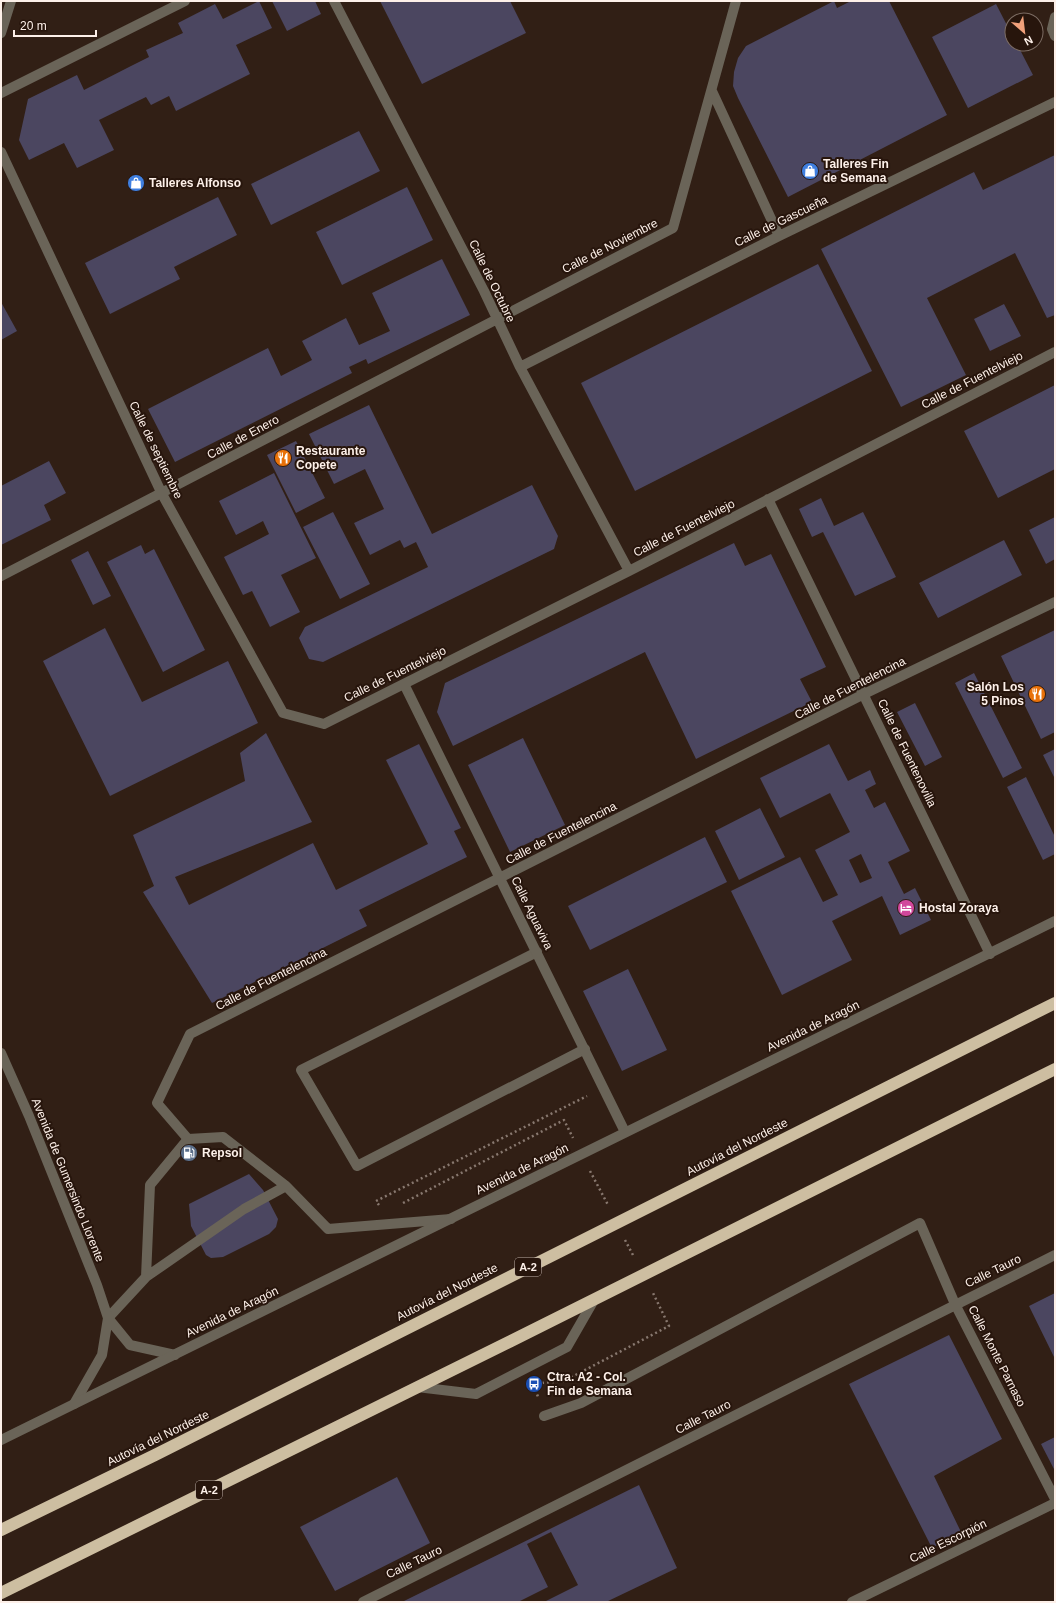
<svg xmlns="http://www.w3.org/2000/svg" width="1056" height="1603" viewBox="0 0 1056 1603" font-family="Arial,sans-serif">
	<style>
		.building { fill: #4b4660; fill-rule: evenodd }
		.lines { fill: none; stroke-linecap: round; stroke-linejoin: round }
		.path { stroke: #88786f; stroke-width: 2.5; stroke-dasharray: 2 3; stroke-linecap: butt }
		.service { stroke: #6a6458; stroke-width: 10 }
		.minor { stroke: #6a6458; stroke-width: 10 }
		.tertiary { stroke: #6a6458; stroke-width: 10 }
		.motorway { stroke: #cdbea1; stroke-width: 12 }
		.labels { text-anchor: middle; stroke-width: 4; stroke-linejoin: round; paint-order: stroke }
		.shield { fill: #27150c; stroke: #bdaea7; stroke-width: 1 }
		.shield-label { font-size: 11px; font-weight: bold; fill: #fdf0e9 }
		.poi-label { font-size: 12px; font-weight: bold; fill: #fdf0e9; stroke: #27150c; text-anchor: start }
		.street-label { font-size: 12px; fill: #fdf0e9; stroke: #27150c }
	</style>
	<rect width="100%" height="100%" fill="#311f15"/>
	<path class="building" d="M259 1 272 28 236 45 250 74 176 111 169 96 151 105 146 97 99 120 114 150 77 168 64 143 29 160 19 140 28 99 77 75 84 90 131 66 149 57 146 50 183 33 178 23 215 4 223 19Z
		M272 1H315L321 14 287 31Z
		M380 1H510L526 33 422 84Z
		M834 1 837 8 851 1H889L947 115 788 197 738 98 733 86 734 72 738 58 746 46Z
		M996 4 1012 35V44H1017L1033 75 968 108 932 37Z
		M359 131 380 171 271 225 251 184Z
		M1055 155V315L1047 318 1015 253 927 298 966 375 901 407 821 249 974 172 983 190Z
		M407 187 433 240 342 285 316 232Z
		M218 197 237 235 174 267 180 279 110 314 85 263Z
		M442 259 470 315 368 364 366 359 349 367 352 373 175 462 148 409 268 348 281 376 312 360 302 341 346 318 359 345 390 331 372 293Z
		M818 264 872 371 635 491 581 383Z
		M1 302 17 331 1 340Z
		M1004 304 1021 336 990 351 974 319Z
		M1055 385V469L998 498 964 431Z
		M369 405 432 534 532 485 558 536 554 549 323 662 309 659 299 638 305 627 428 567 416 542 404 548 400 540 370 555 354 523 384 509 365 469 334 484 309 434Z
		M296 441 325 498 296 513 267 455Z
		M49 461 66 493 44 505 51 520 1 545V486Z
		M274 473 316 558 281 575 300 612 270 627 252 591 243 595 224 557 269 534 263 521 236 535 219 501Z
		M821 498 834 526 863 512 896 577 855 596 823 532 812 537 799 509Z
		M333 512 370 584 340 599 303 527Z
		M1055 517V559L1046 564 1029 530Z
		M1004 540 1022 575 938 618 919 583Z
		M734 543 745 566 771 554 826 667 800 679 812 702 696 759 645 652 453 746 437 712 445 683Z
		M141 545 145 554 154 549 205 650 163 672 107 562Z
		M88 551 111 596 93 605 71 560Z
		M105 628 142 702 228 661 258 723 110 796 43 661Z
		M1055 630V732L1041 739 1001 656Z
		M974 673 1022 768 1003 778 955 683Z
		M915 703 942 757 925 766 897 712Z
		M266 733 312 822 175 877 189 905 313 843 336 890 428 844 386 760 419 744 461 828 454 831 467 857 359 910 367 926 212 1003 143 892 154 886 133 835 245 781 240 753Z
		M523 738 565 825 510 852 468 765Z
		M829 744 848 781 870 770 876 784 865 790 874 808 885 802 910 851 888 862 904 894 915 888 931 920 900 935 882 896 832 921 852 960 782 995 731 891 800 857 823 902 838 895 815 850 850 832 830 793 780 818 760 778ZM861 854 872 878 860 883 849 860Z
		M1055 749V779L1043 755Z
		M1026 777 1055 837V854L1043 860 1007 787Z
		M760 808 785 857 739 880 715 831Z
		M705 837 727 882 590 950 568 906Z
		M628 969 667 1050 622 1071 583 991Z
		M249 1174 263 1190 278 1219 276 1227 269 1234 223 1257 211 1258 206 1255 191 1226 189 1204Z
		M1055 1293V1359L1029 1306Z
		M949 1335 1002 1439 934 1476 961 1532 932 1548 849 1384Z
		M1055 1437V1471L1041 1444Z
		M397 1477 430 1543 335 1591 300 1527Z
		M639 1485 677 1568 606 1602H544L578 1585 551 1532 527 1544 548 1587 518 1602H402Z"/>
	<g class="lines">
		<path class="path" d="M590 1171 608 1205
			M403 1203 564 1120 573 1138
			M379 1205 376 1201 587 1096
			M625 1240 634 1257
			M542 1383 564 1381 669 1326 653 1293
			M534 1385 538 1397"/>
		<path class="service" d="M537 952 301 1070 357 1166 585 1049
			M146 1277 150 1185 188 1139 223 1137 286 1186
			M108 1318 146 1277 244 1209 286 1186 328 1229 451 1219
			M417 1387 476 1394 567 1347 594 1300"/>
		<path class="minor" d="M334 1 484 291 520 367 629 571
			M1055 17 1052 29 1055 36
			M1 33 11 1
			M712 91 779 236
			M1 93 185 1
			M1 152 162 494 283 713 324 724 629 571 1055 352
			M520 367 779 236 1055 102
			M768 499 990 954
			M1 576 673 228 736 1
			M404 684 625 1132
			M1 1053 29 1116 97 1285 108 1318 130 1345 175 1355
			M188 1139 157 1103 190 1034 864 694 1055 602
			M74 1404 102 1355 108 1318
			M544 1416 581 1403 920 1223 955 1304 1055 1499
			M363 1602 1055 1255
			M852 1602 1055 1503"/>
		<path class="tertiary" d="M1 1440 1055 921"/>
		<path class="motorway" d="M1 1530 155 1455 1055 1003
			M1 1593 511 1341 1055 1069"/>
	</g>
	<defs>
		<g id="shop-disc" transform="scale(0.9)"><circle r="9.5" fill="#3f7fe0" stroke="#27150c"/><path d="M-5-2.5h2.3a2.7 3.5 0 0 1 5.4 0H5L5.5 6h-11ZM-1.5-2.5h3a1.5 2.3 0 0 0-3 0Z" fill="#fff"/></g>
		<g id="restaurant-disc" transform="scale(0.9)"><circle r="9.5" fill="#e8710a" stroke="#27150c"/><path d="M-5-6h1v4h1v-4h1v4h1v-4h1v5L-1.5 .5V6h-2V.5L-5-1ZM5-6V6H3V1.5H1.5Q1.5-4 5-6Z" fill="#fff"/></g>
		<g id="hotel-disc" transform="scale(0.9)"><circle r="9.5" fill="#d1479c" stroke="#27150c"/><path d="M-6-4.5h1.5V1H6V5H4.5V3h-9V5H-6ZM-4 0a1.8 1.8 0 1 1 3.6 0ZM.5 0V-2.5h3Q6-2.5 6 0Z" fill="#fff"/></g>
		<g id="fuel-disc" transform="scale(0.9)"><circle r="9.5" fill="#5c6f8a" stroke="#27150c"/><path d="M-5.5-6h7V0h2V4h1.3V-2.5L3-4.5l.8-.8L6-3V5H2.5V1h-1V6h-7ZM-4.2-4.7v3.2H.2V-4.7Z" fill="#fff"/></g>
		<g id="bus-disc" transform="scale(0.9)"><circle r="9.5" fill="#1a4fb4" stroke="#27150c"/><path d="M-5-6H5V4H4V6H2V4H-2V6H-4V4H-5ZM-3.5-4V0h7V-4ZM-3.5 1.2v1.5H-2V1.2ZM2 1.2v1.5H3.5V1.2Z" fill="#fff"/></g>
	</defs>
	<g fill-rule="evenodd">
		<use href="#shop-disc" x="810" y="171"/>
		<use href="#shop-disc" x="136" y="183"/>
		<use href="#restaurant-disc" x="283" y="458"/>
		<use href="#restaurant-disc" x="1037" y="694"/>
		<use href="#hotel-disc" x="906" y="908"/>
		<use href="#fuel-disc" x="189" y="1153"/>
		<use href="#bus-disc" x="534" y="1384"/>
	</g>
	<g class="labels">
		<g class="shield">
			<rect x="515" y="1258" width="26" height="18" rx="3"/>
			<rect x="196" y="1481" width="26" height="18" rx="3"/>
		</g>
		<g class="shield-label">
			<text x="528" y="1271">A-2</text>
			<text x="209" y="1494">A-2</text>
		</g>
		<g class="poi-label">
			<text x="823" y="168">Talleres Fin<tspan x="823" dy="14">de Semana</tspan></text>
			<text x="149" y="187">Talleres Alfonso</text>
			<text x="296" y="455">Restaurante<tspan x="296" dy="14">Copete</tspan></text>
			<text x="1024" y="691" text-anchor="end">Salón Los<tspan x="1024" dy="14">5 Pinos</tspan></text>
			<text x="919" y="912">Hostal Zoraya</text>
			<text x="202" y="1157">Repsol</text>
			<text x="547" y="1381">Ctra. A2 - Col.<tspan x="547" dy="14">Fin de Semana</tspan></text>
		</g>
		<g class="street-label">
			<text transform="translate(781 221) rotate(-26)" y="4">Calle de Gascueña</text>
			<text transform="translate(610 246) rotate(-27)" y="4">Calle de Noviembre</text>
			<text transform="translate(492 281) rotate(64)" y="4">Calle de Octubre</text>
			<text transform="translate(972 380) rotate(-27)" y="4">Calle de Fuentelviejo</text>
			<text transform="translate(243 437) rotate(-28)" y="4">Calle de Enero</text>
			<text transform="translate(156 450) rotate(64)" y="4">Calle de septiembre</text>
			<text transform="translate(684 528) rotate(-27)" y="4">Calle de Fuentelviejo</text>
			<text transform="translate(395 674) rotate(-26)" y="4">Calle de Fuentelviejo</text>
			<text transform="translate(850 688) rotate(-27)" y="4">Calle de Fuentelencina</text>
			<text transform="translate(907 753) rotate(64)" y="4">Calle de Fuentenovilla</text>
			<text transform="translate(561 833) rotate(-27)" y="4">Calle de Fuentelencina</text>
			<text transform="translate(532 913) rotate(64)" y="4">Calle Aguaviva</text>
			<text transform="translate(271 979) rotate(-27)" y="4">Calle de Fuentelencina</text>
			<text transform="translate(813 1026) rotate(-26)" y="4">Avenida de Aragón</text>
			<text transform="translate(737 1147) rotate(-27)" y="4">Autovía del Nordeste</text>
			<text transform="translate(522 1169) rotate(-26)" y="4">Avenida de Aragón</text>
			<text transform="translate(68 1180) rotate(68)" y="4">Avenida de Gumersindo Llorente</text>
			<text transform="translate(993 1271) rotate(-26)" y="4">Calle Tauro</text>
			<text transform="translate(447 1292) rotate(-27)" y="4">Autovía del Nordeste</text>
			<text transform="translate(232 1312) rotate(-26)" y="4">Avenida de Aragón</text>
			<text transform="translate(997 1356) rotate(63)" y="4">Calle Monte Parnaso</text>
			<text transform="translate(703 1417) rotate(-27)" y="4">Calle Tauro</text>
			<text transform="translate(158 1438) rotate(-26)" y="4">Autovía del Nordeste</text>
			<text transform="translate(948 1541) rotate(-26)" y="4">Calle Escorpión</text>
			<text transform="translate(414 1562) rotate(-26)" y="4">Calle Tauro</text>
		</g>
	</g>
	<rect width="1056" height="1603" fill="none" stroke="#fdf0e9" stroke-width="4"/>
	<g transform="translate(1024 32) rotate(152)"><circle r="19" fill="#27150c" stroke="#7d6d64"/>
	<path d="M0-3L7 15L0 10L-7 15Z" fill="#f1a17b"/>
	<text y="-6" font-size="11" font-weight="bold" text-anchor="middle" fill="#fdf0e9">N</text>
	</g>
	<path d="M14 30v6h82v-6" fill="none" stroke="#fdf0e9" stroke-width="2"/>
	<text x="20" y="30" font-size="12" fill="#fdf0e9" stroke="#27150c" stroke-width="3" paint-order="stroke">20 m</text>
</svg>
